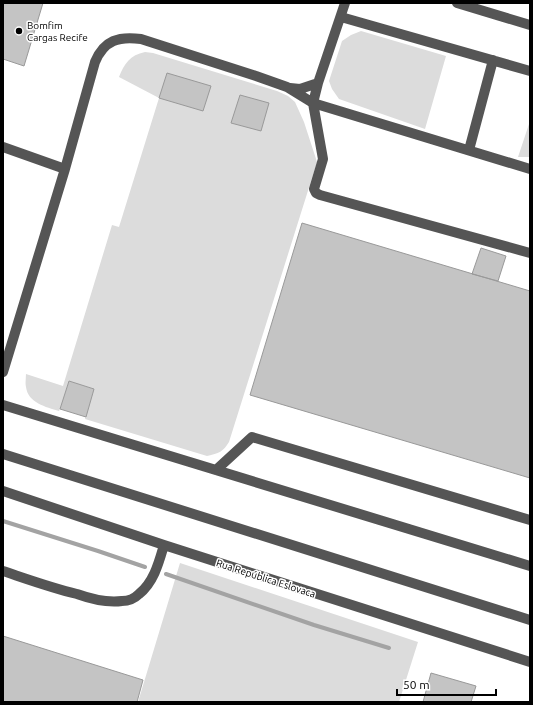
<svg xmlns="http://www.w3.org/2000/svg" width="533" height="705" viewBox="0 0 533 705" font-family="Ubuntu,sans-serif">
	<style>
		.green { fill: #dcdcdc }
		.lines { fill: none; stroke-linecap: round; stroke-linejoin: round }
		.stream { stroke: #a3a3a3; stroke-width: 4 }
		.building { fill: #c4c4c4; stroke: #999 }
		.minor { stroke: #555; stroke-width: 10 }
		.poi-dot { fill: #000; stroke: #fff; stroke-width: 1.5 }
		.labels { text-anchor: middle; stroke-width: 3; stroke-linejoin: round; paint-order: stroke }
		.poi-label { font-size: 10px; fill: #000; stroke: #fff; text-anchor: start }
		.street-label { font-size: 10px; fill: #000; stroke: #fff }
	</style>
	<rect width="100%" height="100%" fill="#fff"/>
	<path class="green" d="M361 31 446 56 425 129 339 99 332 89 329 81 342 41 351 35Z
		M145 52 153 53 277 91 288 96 295 102 304 122 317 162 229 442C223 452 219 453 207 456L85 419 94 389 69 381 60 409 59 411C46 407 28 403 26 387 25 383 26 378 26 374L63 386 112 225 119 227 159 98 119 77C124 64 130 55 145 52Z
		M530 121V157H518Z
		M180 563 418 642 399 702H138Z"/>
	<g class="lines">
		<path class="stream" d="M3 521 98 551 145 567
			M166 574 314 625 389 648"/>
	</g>
	<path class="building" d="M3 3H43L24 66 3 59Z
		M167 73 211 86 203 111 159 98Z
		M240 95 269 103 261 131 231 123Z
		M302 223 530 291V478L250 395Z
		M481 248 506 256 498 281 472 274Z
		M69 381 94 389 86 417 60 409Z
		M3 636 143 680 137 702H3Z
		M431 673 476 686 471 702H423Z"/>
	<g class="lines">
		<path class="minor" d="M457 3 530 25
			M341 17 530 71
			M290 88 300 89 318 83
			M3 147 65 169
			M469 150 493 60
			M530 169 313 103 323 159 314 189 316 193 320 195 530 253
			M3 372 65 169 95 62C104 40 119 36 141 39L256 76 287 87 313 103 318 83 345 3
			M3 405 530 566
			M3 454 530 620
			M216 470 252 437 530 520
			M3 491 164 545 530 662
			M3 571C27 579 52 588 77 594 91 599 107 603 122 601 128 601 135 598 139 594 154 582 159 562 164 545"/>
	</g>
	<circle class="poi-dot" cx="19" cy="31" r="4"/>
	<g class="labels">
		<g class="poi-label">
			<text x="27" y="29">Bomfim<tspan x="27" dy="12">Cargas Recife</tspan></text>
		</g>
		<g class="street-label">
			<text transform="translate(266 578) rotate(18)" y="4">Rua República Eslovaca</text>
		</g>
	</g>
	<rect width="533" height="705" fill="none" stroke="#000000" stroke-width="8"/>
	<path d="M397 689v6h99v-6" fill="none" stroke="#000000" stroke-width="2"/>
	<text x="403" y="689" font-size="12" fill="#000000" stroke="#ffffff" stroke-width="3" paint-order="stroke">50 m</text>
</svg>
